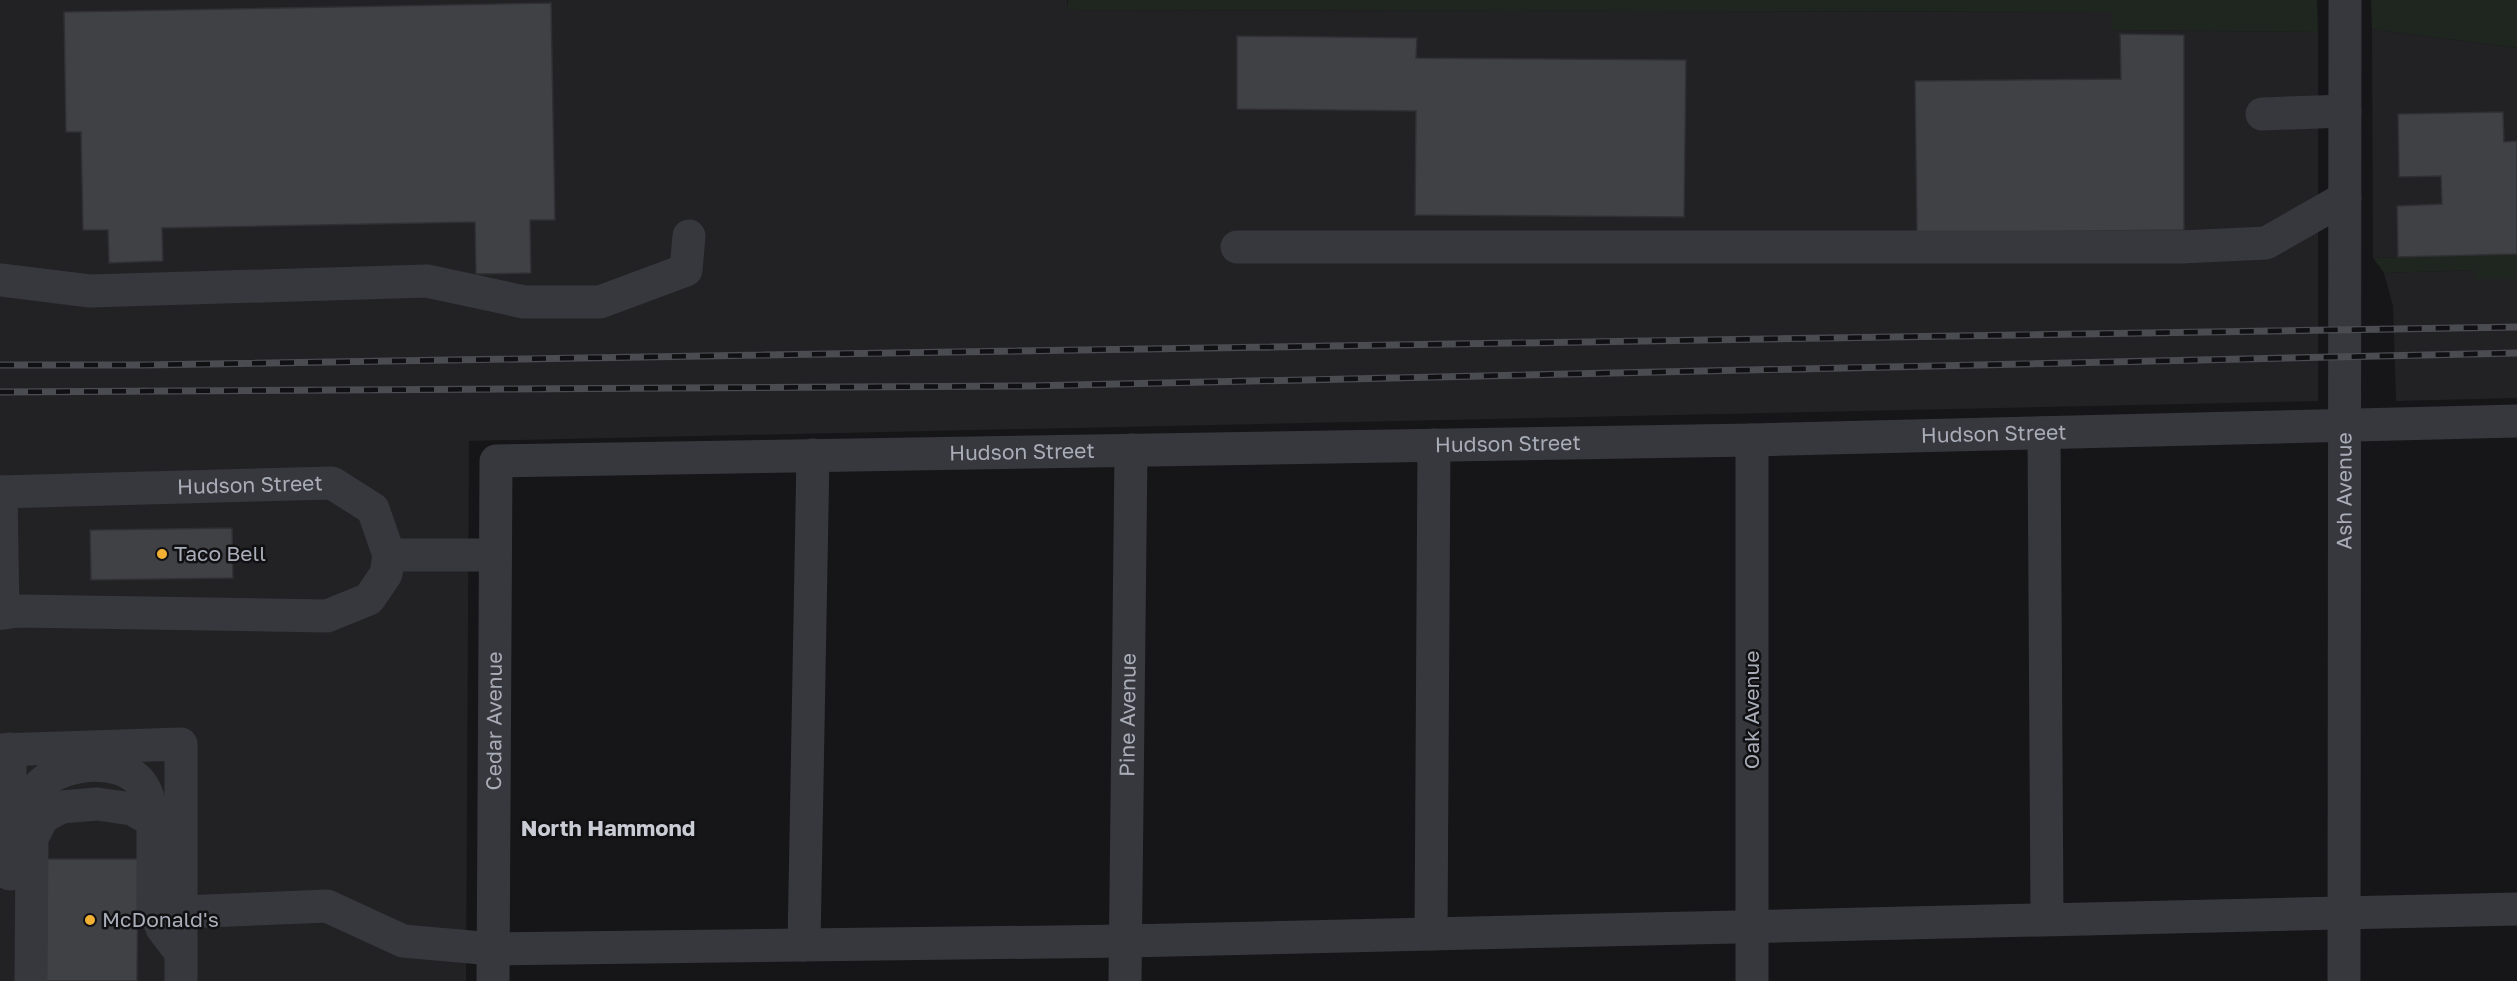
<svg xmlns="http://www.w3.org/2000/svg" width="2517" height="981" viewBox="0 0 2517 981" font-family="'Golos Text',sans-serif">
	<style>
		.built { fill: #222225 }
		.green { fill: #1e261f }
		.building { fill: #404145; stroke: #303034; stroke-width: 1.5 }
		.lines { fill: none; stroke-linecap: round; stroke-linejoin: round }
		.minor { stroke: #37383d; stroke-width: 33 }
		.rail-casing { stroke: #4a4c52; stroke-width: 7 }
		.rail { stroke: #111113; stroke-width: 4.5; stroke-dasharray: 14; stroke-linecap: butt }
		.poi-dot { fill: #f2b134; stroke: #111113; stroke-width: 2 }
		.labels { text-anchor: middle; stroke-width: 5; stroke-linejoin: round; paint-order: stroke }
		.street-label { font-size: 21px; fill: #a8adb8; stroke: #111113 }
		.poi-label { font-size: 21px; fill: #a8adb8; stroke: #111113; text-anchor: start }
		.neighbourhood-label { font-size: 22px; font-weight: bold; fill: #c9ccd4; stroke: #111113 }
	</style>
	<rect width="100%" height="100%" fill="#161618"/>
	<path class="built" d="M0 0H1067L1068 10 2113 12V30L2318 32V401L469 441 466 981H0Z
		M2372 29 2517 48V254L2373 258Z
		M2475 270V279H2517V398L2396 401 2393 306 2384 273Z"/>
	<path class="green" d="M1068 0H2317L2318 32 2112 30V12L1067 10Z
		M2371 0H2517V48L2372 29Z
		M2517 254V279H2475V270L2384 273 2373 258Z"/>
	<path class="building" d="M551 3 555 220H530L531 273 476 274 475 222 162 228 163 261 109 263 108 230H83L81 132H66L64 12Z
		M2120 34 2184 35V230L1917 233 1915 81 2121 79Z
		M1237 36 1417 38 1416 58 1686 60 1684 217 1415 215 1416 111 1237 109Z
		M2503 112 2504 142 2517 141V254L2398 257 2397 206 2442 204 2441 176 2399 177 2398 114Z
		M232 528 233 578 91 580 90 530Z
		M43 859H138L137 981H42Z"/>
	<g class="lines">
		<g class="minor">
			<path d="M2262 114 2345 111"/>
			<path d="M1237 247H2181L2266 243 2345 198"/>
			<path d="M0 280 90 291 427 281 524 302H600L686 270 689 236"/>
			<path d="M2044 433 2047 919"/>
			<path d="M1752 440V981"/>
			<path id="s1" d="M0 492 332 483 373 509 389 555 386 574 369 599 327 616 19 611 0 613"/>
			<path d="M1 492 3 613"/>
			<path d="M389 555H495"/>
			<path d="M10 749V874"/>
			<path d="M0 750 181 744V981"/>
			<path d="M32 838 34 792C52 765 105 757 132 775 148 785 150 805 153 821"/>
			<path d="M181 912 327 906 403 941 493 949 1126 941 2517 909"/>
			<path d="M1431 934 1434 445"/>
			<path d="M804 945 813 455"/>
			<path d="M31 981 32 838 43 817 61 807 97 804 132 809 153 821V906L162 928 181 953"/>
			<path id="s2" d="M493 981 496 461 1752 440 2517 421"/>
			<path id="s3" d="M1125 981 1131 450"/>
			<path id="s4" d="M2344 981 2345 0"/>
		</g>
		<g class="rail-casing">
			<path id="rail" d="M0 365H142L2517 327
				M0 392 1028 386 2517 353"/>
		</g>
		<use href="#rail" class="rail"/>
	</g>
	<g class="poi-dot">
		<circle cx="162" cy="554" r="6"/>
		<circle cx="90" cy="920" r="6"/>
	</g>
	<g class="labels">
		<g class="street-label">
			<text dy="7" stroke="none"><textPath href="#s2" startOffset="2018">Hudson Street</textPath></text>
			<text dy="7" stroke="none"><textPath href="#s2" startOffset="1532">Hudson Street</textPath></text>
			<text dy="7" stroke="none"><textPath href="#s2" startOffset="1046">Hudson Street</textPath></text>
			<text dy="7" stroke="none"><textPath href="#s1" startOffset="250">Hudson Street</textPath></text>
			<text dy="7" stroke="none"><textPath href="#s4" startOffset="490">Ash Avenue</textPath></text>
			<text transform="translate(1752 710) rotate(-90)" y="7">Oak Avenue</text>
			<text dy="7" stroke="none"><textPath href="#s3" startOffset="266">Pine Avenue</textPath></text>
			<text dy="7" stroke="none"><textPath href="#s2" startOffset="260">Cedar Avenue</textPath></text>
		</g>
		<g class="poi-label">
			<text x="174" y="561">Taco Bell</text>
			<text x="102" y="927">McDonald's</text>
		</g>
		<g class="neighbourhood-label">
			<text x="608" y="836">North Hammond</text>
		</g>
	</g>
</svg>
